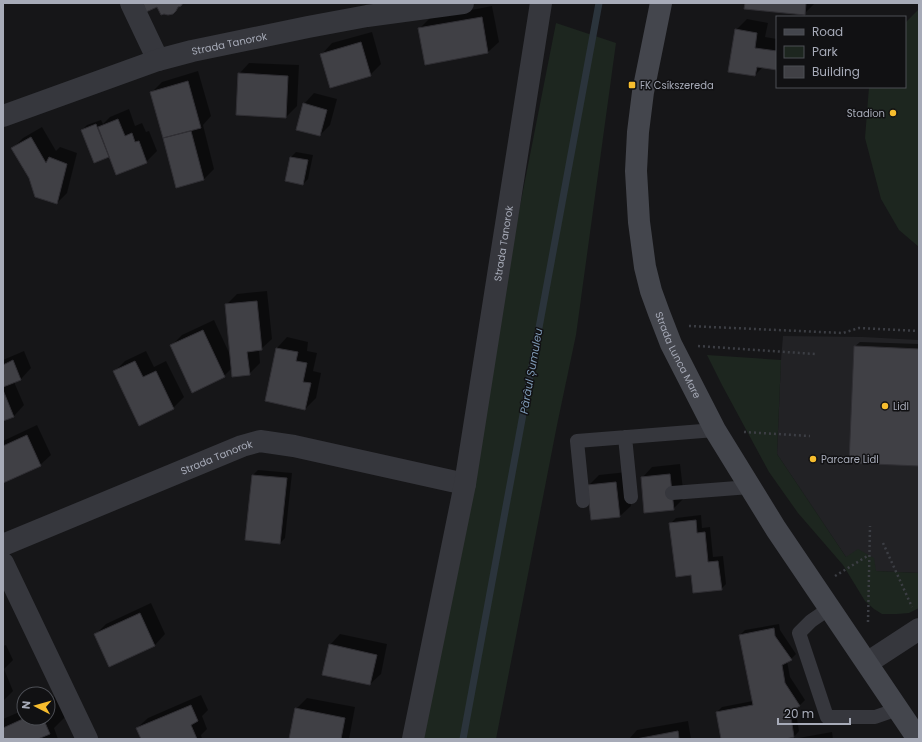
<svg xmlns="http://www.w3.org/2000/svg" width="922" height="742" viewBox="0 0 922 742" font-family="Poppins,sans-serif">
	<style>
		.built { fill: #222225 }
		.green { fill: #1d261f }
		.shadow { fill: #0007 }
		.lines { fill: none; stroke-linecap: round; stroke-linejoin: round }
		.stream { stroke: #2b343c; stroke-width: 7 }
		.building { fill: #404045; stroke: #302f34 }
		.path { stroke: #3c3e44; stroke-width: 2.5; stroke-dasharray: 2 3; stroke-linecap: butt }
		.lane { stroke: #36373d; stroke-width: 14 }
		.street { stroke: #36373d; stroke-width: 22 }
		.secondary { stroke: #44464d; stroke-width: 22 }
		.poi-dot { fill: #f7bd2e; stroke: #111113; stroke-width: 1.5 }
		.labels { text-anchor: middle; stroke-width: 3; stroke-linejoin: round; paint-order: stroke }
		.street-label { font-size: 10px; fill: #a7abb8; stroke: #111113 }
		.poi-label { font-size: 10px; fill: #a7abb8; stroke: #111113; text-anchor: start }
		.water-label { font-size: 11px; font-style: italic; fill: #7d98b4; stroke: #111113 }
	</style>
	<rect width="100%" height="100%" fill="#161618"/>
	<path class="built" d="M783 336 863 337 919 340V573L876 571 846 557 777 454 781 360Z"/>
	<path class="green" d="M919 9V247L899 230 881 199 865 138 869 87H905V23Z
		M556 23 616 43 576 335 557 425 496 739H415Z
		M707 355 781 360 777 454 846 557 858 549 874 558 876 571 919 573V608L909 613 897 614H882L874 609 865 601 843 565 798 513 769 472 722 385Z"/>
	<path class="shadow" d="M746 3H815L804 14Z
		M492 6 499 42 488 52 419 29 430 18Z
		M747 19 768 23 765 37 777 39V69L763 67 755 75 736 30Z
		M372 32 381 64 370 75 322 54 332 43Z
		M249 63 299 65 297 106 286 117 239 74Z
		M198 71 211 116 203 125 214 169 203 180 176 186 152 92 162 82Z
		M314 93 337 99 330 125 320 135 304 104Z
		M129 109 135 126 142 123 146 132 149 131 157 151 146 162 110 155 108 157 82 130 87 125 101 120 103 124 110 117Z
		M42 127 56 151 60 147 77 153 67 193 57 203 30 178 13 148 23 138Z
		M296 152 313 155 308 179 303 184 291 157Z
		M267 291 272 339 261 349 259 350 260 363 249 374 232 368 224 376 171 346 182 335 214 320 231 357 226 305 237 294Z
		M287 337 308 342 307 351 317 353 313 371 321 373 316 398 305 409 266 400 277 348Z
		M860 342 919 344V465L854 347Z
		M24 351 31 368 21 379 14 382 24 405 14 416 3 420V360Z
		M146 351 154 367 166 361 184 397 173 408 115 371 125 361Z
		M37 425 51 455 40 465 3 482V441Z
		M680 464 684 498 673 509 642 478 652 467Z
		M258 470 292 473 285 538 280 543 253 475Z
		M627 472 631 506 620 516 588 486 599 475Z
		M701 515 702 528 710 527 713 557 723 556 726 584 721 589 692 574 670 524 676 518Z
		M151 603 165 634 155 645 95 635 106 624Z
		M779 624 780 630 796 654 791 659 787 661 790 677 805 700 800 705 795 707 799 731 794 737 781 739H722L717 712 722 707 753 701 740 635 745 630Z
		M340 634 387 644 381 674 370 684 330 645Z
		M6 645 13 660 4 669 13 691 3 701V646Z
		M201 695 208 710 202 716 207 729 201 735 202 739H142L137 728 148 718Z
		M56 696 65 717 54 728 58 739H3V719L24 710V718H48V700Z
		M307 698 355 707 349 739H290L296 709Z
		M688 721 691 739H629L637 730Z
		M832 732 833 739H793Z"/>
	<g class="lines">
		<path class="stream" d="M463 739 599 3"/>
	</g>
	<path class="building" d="M143 3H183L181 6 178 7 176 11 173 14 168 15 164 14 161 15 157 7 146 12Z
		M745 3H806L805 15 744 9Z
		M482 17 488 53 425 65 418 28Z
		M735 29 757 33 755 48 777 51V70L757 67 755 76 728 72Z
		M361 42 371 76 330 88 320 54Z
		M238 73 288 76 286 118 236 115Z
		M188 81 201 128 163 138 150 92Z
		M303 103 327 110 320 136 296 130Z
		M118 119 125 136 132 133 135 142 139 141 147 163 116 175 98 127Z
		M96 124 109 157 94 163 81 130Z
		M191 131 204 180 176 188 163 138Z
		M31 137 46 163 49 157 67 164 57 204 35 197 29 178 11 148Z
		M290 157 308 160 303 185 285 181Z
		M257 301 262 350 247 352 250 375 232 377 225 304Z
		M203 330 225 377 192 393 170 345Z
		M854 346 919 349V466L849 463Z
		M276 348 298 352 296 361 307 363 303 382 311 383 305 410 265 401Z
		M13 360 21 380 3 387V365Z
		M135 361 143 377 156 371 174 409 139 426 113 371Z
		M3 390 14 417 3 421Z
		M27 435 41 466 3 483V446Z
		M670 474 674 510 644 513 641 477Z
		M252 475 287 478 280 544 245 540Z
		M616 482 620 517 591 520 587 485Z
		M696 520 697 533 705 532 708 562 718 561 722 590 693 593 691 575 676 577 669 523Z
		M140 613 155 646 109 667 94 634Z
		M774 628 775 636 792 660 782 665 785 683 800 706 790 711 794 737 786 739H721L716 712 753 705 739 635Z
		M329 644 377 655 370 685 322 675Z
		M191 705 198 721 191 725 197 739H141L136 728Z
		M295 708 345 718 341 739H289Z
		M25 718H43L50 734 38 739H3V728Z
		M678 731 679 739H636Z"/>
	<g class="lines">
		<path class="path" d="M689 326 843 333 859 328 919 331
			M698 346 815 354
			M744 432 810 436
			M883 543 912 607
			M835 576 869 555
			M868 622 870 526"/>
		<path class="lane" d="M625 437 631 497
			M672 493 750 487
			M583 501 577 441 715 430
			M830 608 811 621 799 633 827 717H875L898 709"/>
		<g class="street">
			<path d="M131 3 158 60"/>
			<path id="s1" d="M3 116 158 60 192 51 308 27 367 16 463 3"/>
			<path id="s2" d="M3 545 242 446 260 441 294 446 465 484"/>
			<path d="M3 563 87 739"/>
			<path d="M867 663 919 629"/>
			<path id="s3" d="M413 739 465 484 541 3"/>
		</g>
		<path class="secondary" id="s4" d="M661 3 643 92 638 132 636 171 639 222 645 267 651 291 659 313 671 344 715 430 776 529 918 739"/>
	</g>
	<g class="poi-dot">
		<rect x="628" y="81" width="8" height="8" rx="2"/>
		<circle cx="893" cy="113" r="4"/>
		<circle cx="885" cy="406" r="4"/>
		<circle cx="813" cy="459" r="4"/>
	</g>
	<g class="labels">
		<g class="street-label">
			<text dy="4" stroke="none"><textPath href="#s1" startOffset="238">Strada Tanorok</textPath></text>
			<text dy="4" stroke="none"><textPath href="#s3" startOffset="504">Strada Tanorok</textPath></text>
			<text dy="4" stroke="none"><textPath href="#s4" startOffset="361">Strada Lunca Mare</textPath></text>
			<text dy="4" stroke="none"><textPath href="#s2" startOffset="231">Strada Tanorok</textPath></text>
		</g>
		<g class="poi-label">
			<text x="640" y="89">FK Csíkszereda</text>
			<text x="885" y="117" text-anchor="end">Stadion</text>
			<text x="893" y="410">Lidl</text>
			<text x="821" y="463">Parcare Lidl</text>
		</g>
		<g class="water-label">
			<text transform="translate(531 371) rotate(-80)" y="4">Pârâul Șumuleu</text>
		</g>
	</g>
	<rect width="922" height="742" fill="none" stroke="#a7abb8" stroke-width="8"/>
	<rect x="776" y="16" width="130" height="72" fill="#111113" stroke="#4d4f55"/>
	<rect x="784" y="29" width="20" height="6" fill="#44464d" stroke="#4d4f55"/>
	<text x="812" y="36" font-size="12" fill="#a7abb8">Road</text>
	<rect x="784" y="46" width="20" height="12" fill="#1d261f" stroke="#4d4f55"/>
	<text x="812" y="56" font-size="12" fill="#a7abb8">Park</text>
	<rect x="784" y="66" width="20" height="12" fill="#404045" stroke="#4d4f55"/>
	<text x="812" y="76" font-size="12" fill="#a7abb8">Building</text>
	<g transform="translate(36 706) rotate(276)"><circle r="19" fill="#111113" stroke="#4d4f55"/>
	<path d="M0-3L7 15L0 10L-7 15Z" fill="#f7bd2e"/>
	<text y="-6" font-size="11" font-weight="bold" text-anchor="middle" fill="#a7abb8">N</text>
	</g>
	<path d="M778 718v6h72v-6" fill="none" stroke="#a7abb8" stroke-width="2"/>
	<text x="784" y="718" font-size="12" fill="#a7abb8" stroke="#111113" stroke-width="3" paint-order="stroke">20 m</text>
</svg>
